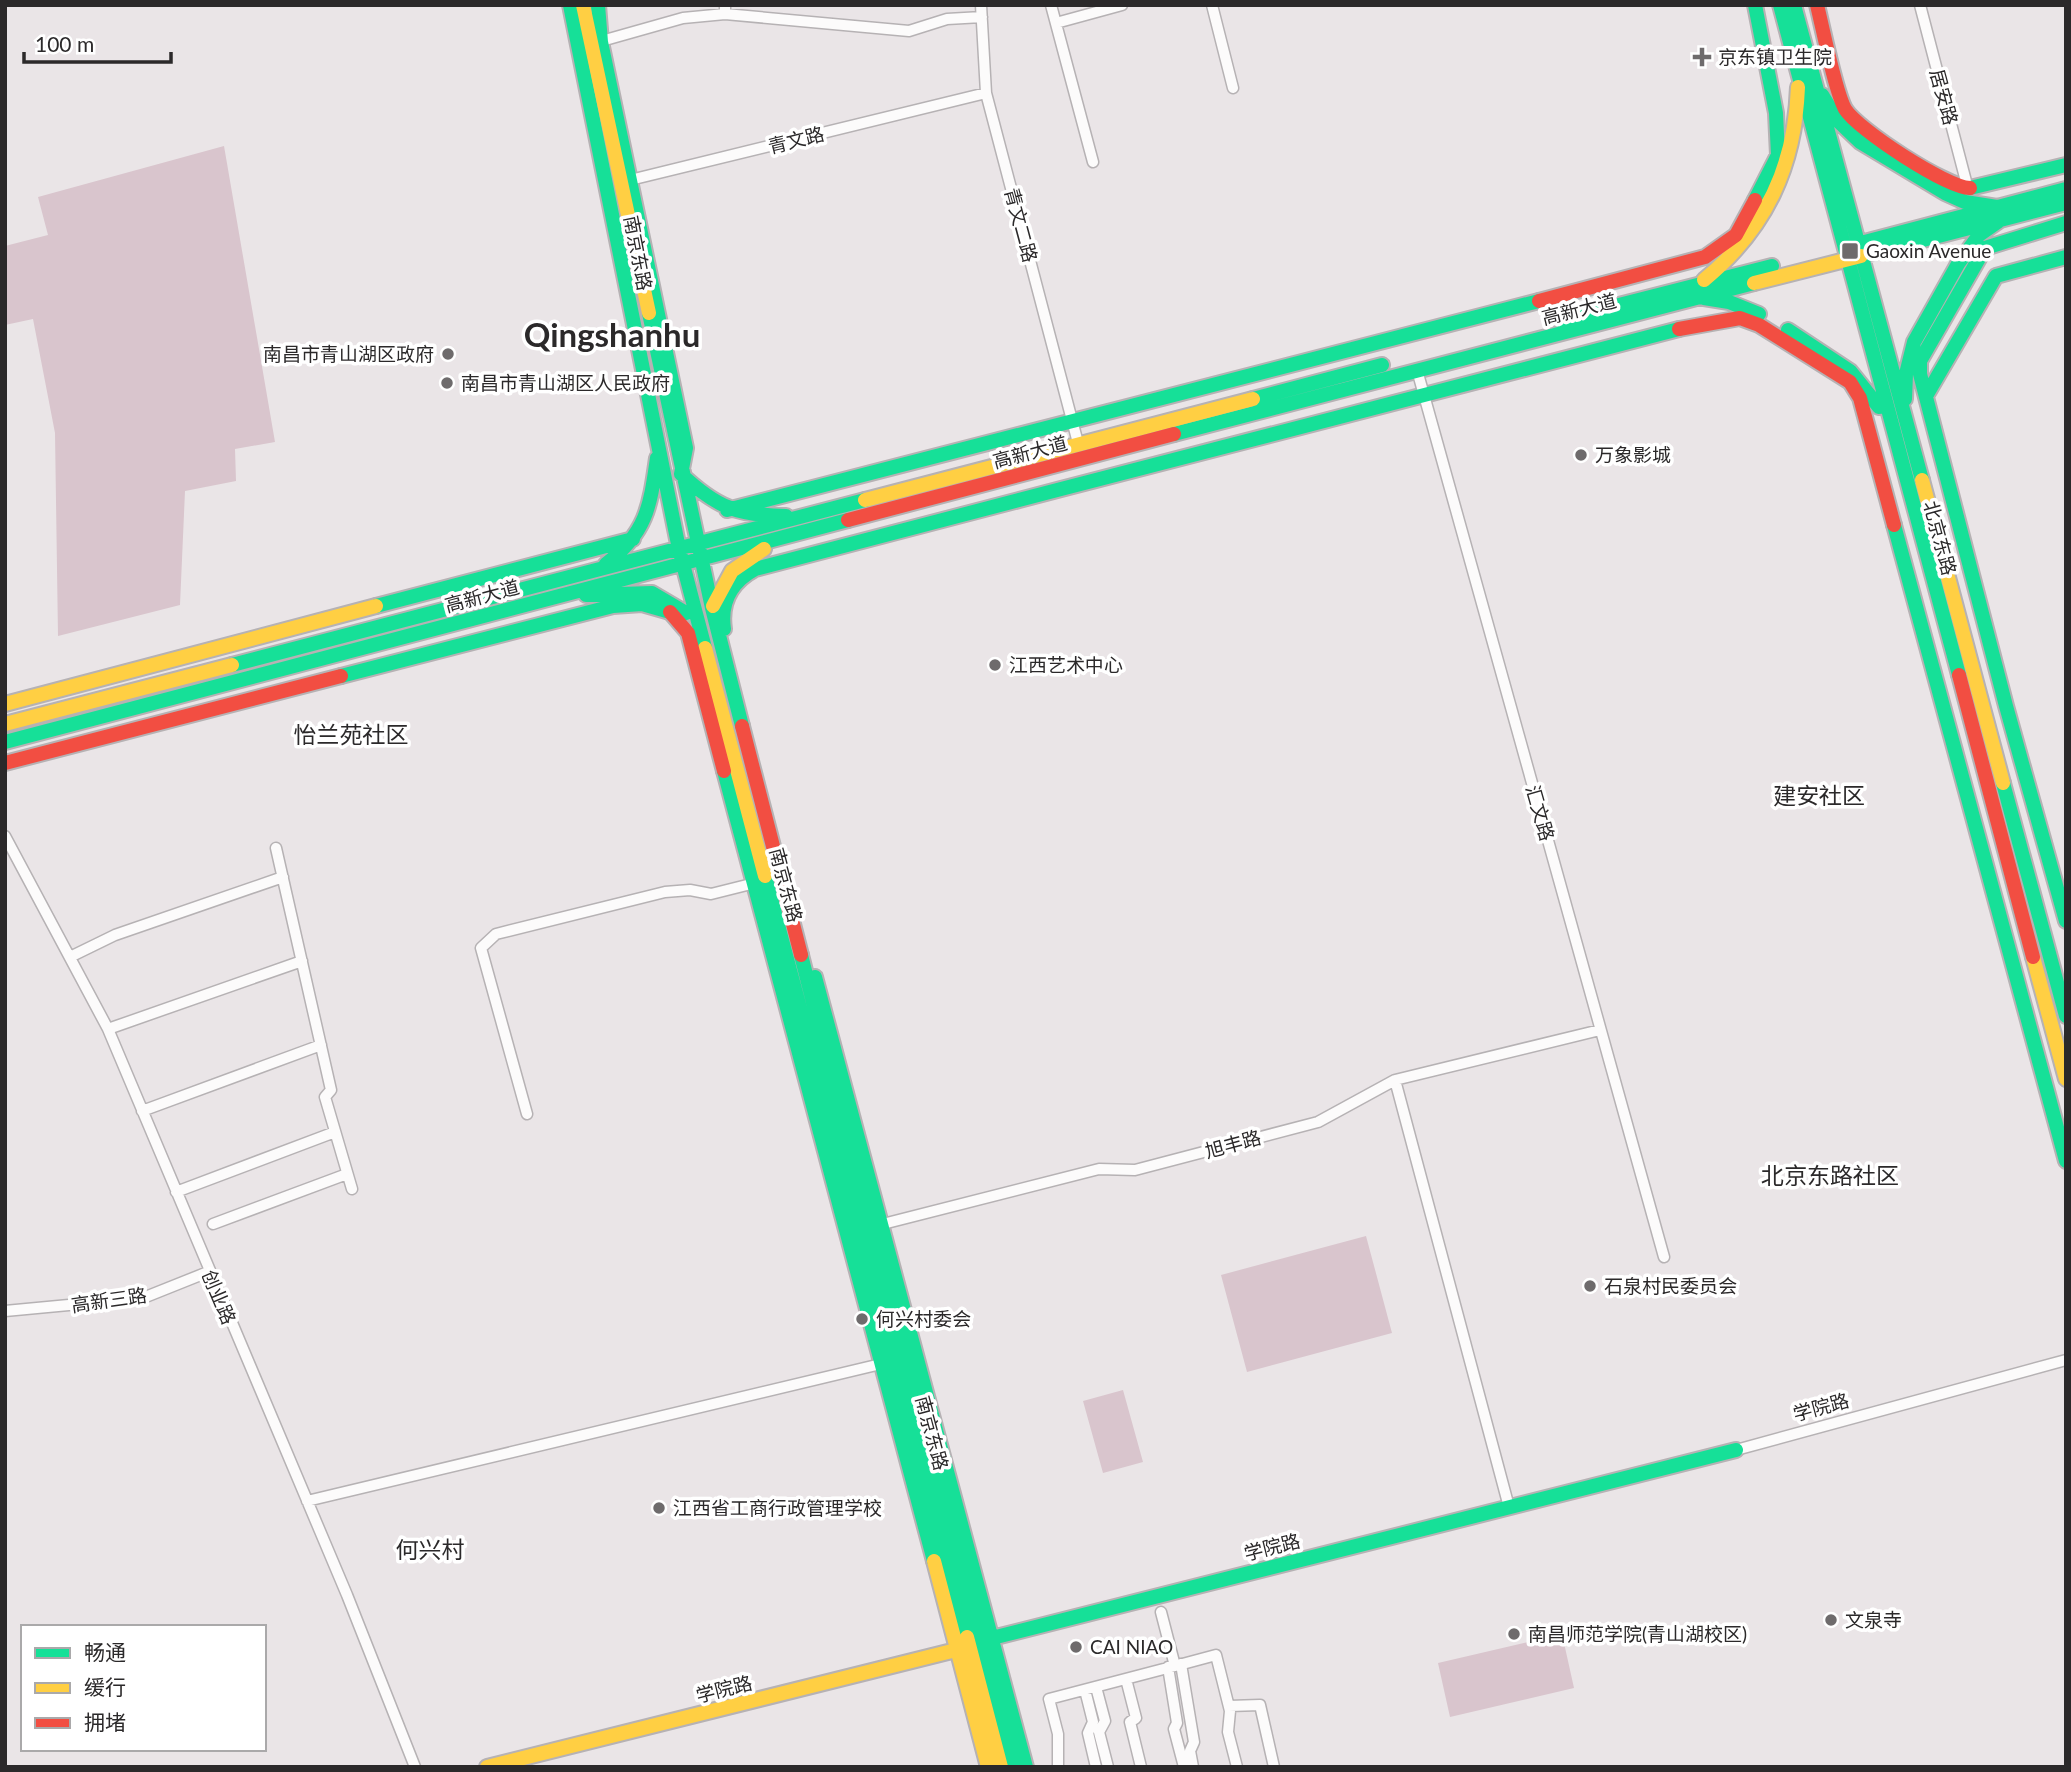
<svg xmlns="http://www.w3.org/2000/svg" width="2071" height="1772" viewBox="0 0 2071 1772" font-family="Lato,'Noto Sans SC',sans-serif">
	<style>
		.green { fill: #d9c5cd }
		.lines { fill: none; stroke-linecap: round; stroke-linejoin: round }
		.street-casing { stroke: #b6b2b4; stroke-width: 13 }
		.fast-casing { stroke: #b6b2b4; stroke-width: 18 }
		.slow-casing { stroke: #b6b2b4; stroke-width: 18 }
		.jam-casing { stroke: #b6b2b4; stroke-width: 18 }
		.street { stroke: #fcfbfb; stroke-width: 10 }
		.fast { stroke: #16e098; stroke-width: 14 }
		.slow { stroke: #ffcf43; stroke-width: 14 }
		.jam { stroke: #f24e42; stroke-width: 14 }
		.poi-dot { fill: #6e6b6c; stroke: #fff; stroke-width: 2.5 }
		.labels { text-anchor: middle; stroke-width: 7; stroke-linejoin: round; paint-order: stroke }
		.poi-label { font-size: 19px; fill: #2b292a; stroke: #fff; text-anchor: start }
		.street-label { font-size: 19px; fill: #2b292a; stroke: #fff }
		.quarter-label { font-size: 23px; fill: #2b292a; stroke: #fff }
		.town-label { font-size: 33px; font-weight: bold; fill: #2b292a; stroke: #fff }
	</style>
	<rect width="100%" height="100%" fill="#eae5e7"/>
	<path class="green" d="M224 146 275 442 235 449 236 481 185 491 180 605 58 636 55 433 33 319 5 325V246L48 235 38 197Z
		M1366 1236 1392 1333 1247 1372 1221 1275Z
		M1123 1390 1143 1462 1103 1473 1083 1401Z
		M1562 1634 1574 1688 1450 1717 1438 1663Z"/>
	<g class="lines">
		<g class="street-casing">
			<path id="street" d="M981 5 986 93 1078 443
				M1051 5 1093 162
				M1212 5 1233 88
				M1920 5 1968 189
				M725 14 909 31 947 19 982 17
				M1056 23 1122 5
				M598 42 683 18 725 14V5
				M626 181 986 93
				M1417 370 1664 1257
				M5 836 108 1029 347 1595 415 1767
				M276 848 331 1090 325 1097 352 1189
				M72 956 115 935 283 877
				M108 1029 302 961
				M1395 1080 1509 1507
				M142 1111 321 1045
				M527 1114 481 948 496 934 665 892 690 890 711 894 755 883
				M176 1192 335 1132
				M213 1224 347 1174
				M875 1226 1099 1169 1135 1170 1318 1122 1395 1080 1600 1030
				M5 1311 143 1298 208 1272
				M1736 1450 2066 1360
				M307 1501 885 1363
				M1181 1664 1194 1742 1190 1751 1193 1767
				M1175 1666 1216 1655 1230 1711 1228 1732 1237 1767
				M1168 1667 1177 1723 1174 1729 1184 1767
				M1126 1679 1136 1718 1130 1722 1141 1767
				M1096 1687 1105 1721 1099 1732 1108 1767
				M1085 1690 1093 1722 1088 1733 1096 1767
				M1229 1706 1260 1705 1274 1767
				M1058 1767V1734L1049 1699 1175 1666 1161 1612"/>
		</g>
		<g class="fast-casing">
			<path id="fast" d="M570 5 679 549 705 648
				M598 5 601 42 686 448 681 474C717 508 737 515 786 516
				M1780 5 1959 675
				M1794 5 1922 480
				M1822 95 1838 121 1860 142 1945 193 1965 202 1997 207
				M1970 188 2066 165
				M1755 200 1778 155 1776 113 1755 5
				M2066 223 1985 248 1920 361V374L2006 706 2066 921
				M1857 244 2066 189
				M1861 256 2066 203
				M1704 298 1729 302 1759 314
				M649 313 712 608 742 726
				M1560 320 1772 266
				M1788 330 1850 371 1879 407
				M1926 396 1996 276 2066 257
				M1253 399 1382 365
				M1905 399 1906 374 1914 342 1958 264 1979 235 1999 221
				M1174 434 1754 283
				M727 510 1539 301
				M1894 525 2066 1161
				M606 564C647 532 650 507 657 458
				M755 569C1063 489 1371 407 1679 329
				M586 595 652 593 686 613
				M376 606 633 539
				M724 629C720 602 731 582 755 569
				M232 665 865 500
				M341 676 613 606 642 604 670 612
				M5 742 848 520
				M724 771 934 1561
				M2003 783 2066 1016
				M765 876 967 1637
				M801 955 923 1434 1013 1767
				M815 977 1026 1767
				M956 1650 992 1638 1736 1450"/>
		</g>
		<g class="slow-casing">
			<path id="slow" d="M583 5 649 313
				M1704 280C1766 229 1795 166 1798 87
				M1754 283 1861 256
				M1922 480 2003 783
				M865 500 1253 399
				M713 606 732 571 764 549
				M705 648 765 876
				M5 704 376 606
				M5 724 232 665
				M2033 957 2066 1079
				M934 1561 988 1767
				M967 1637 1001 1767
				M487 1767 956 1650"/>
		</g>
		<g class="jam-casing">
			<path id="jam" d="M1817 5C1823 29 1835 91 1845 109 1858 130 1946 187 1970 188
				M1539 301 1705 257 1736 235 1755 200
				M1679 329 1740 318 1759 325 1850 382 1860 398 1894 525
				M848 520 1174 434
				M670 612 688 633 724 771
				M1959 675 2033 957
				M742 726 801 955
				M5 763 341 676"/>
		</g>
		<use href="#street" class="street"/>
		<use href="#fast" class="fast"/>
		<use href="#slow" class="slow"/>
		<use href="#jam" class="jam"/>
	</g>
	<g class="poi-dot">
		<path d="M1698.5 46.5h7v7h7v7h-7v7h-7v-7h-7v-7h7z"/>
		<rect x="1841" y="242" width="18" height="18" rx="3.5"/>
		<circle cx="448" cy="354" r="7"/>
		<circle cx="447" cy="383" r="7"/>
		<circle cx="1581" cy="455" r="7"/>
		<circle cx="995" cy="665" r="7"/>
		<circle cx="1590" cy="1286" r="7"/>
		<circle cx="862" cy="1319" r="7"/>
		<circle cx="659" cy="1508" r="7"/>
		<circle cx="1831" cy="1620" r="7"/>
		<circle cx="1514" cy="1634" r="7"/>
		<circle cx="1076" cy="1647" r="7"/>
	</g>
	<g class="labels">
		<g class="poi-label">
			<text x="1718" y="64">京东镇卫生院</text>
			<text x="1866" y="258">Gaoxin Avenue</text>
			<text x="434" y="361" text-anchor="end">南昌市青山湖区政府</text>
			<text x="461" y="390">南昌市青山湖区人民政府</text>
			<text x="1595" y="462">万象影城</text>
			<text x="1009" y="672">江西艺术中心</text>
			<text x="1604" y="1293">石泉村民委员会</text>
			<text x="876" y="1326">何兴村委会</text>
			<text x="673" y="1515">江西省工商行政管理学校</text>
			<text x="1845" y="1627">文泉寺</text>
			<text x="1528" y="1641">南昌师范学院(青山湖校区)</text>
			<text x="1090" y="1654">CAI NIAO</text>
		</g>
		<g class="street-label">
			<text transform="translate(1944 97) rotate(75)" y="7">居安路</text>
			<text transform="translate(796 140) rotate(-14)" y="7">青文路</text>
			<text transform="translate(1021 225) rotate(75)" y="7">青文二路</text>
			<text transform="translate(638 253) rotate(79)" y="7">南京东路</text>
			<text transform="translate(1579 309) rotate(-14)" y="7">高新大道</text>
			<text transform="translate(1030 452) rotate(-15)" y="7">高新大道</text>
			<text transform="translate(1940 538) rotate(75)" y="7">北京东路</text>
			<text transform="translate(482 596) rotate(-15)" y="7">高新大道</text>
			<text transform="translate(1540 813) rotate(74)" y="7">汇文路</text>
			<text transform="translate(786 885) rotate(75)" y="7">南京东路</text>
			<text transform="translate(1233 1144) rotate(-15)" y="7">旭丰路</text>
			<text transform="translate(219 1297) rotate(67)" y="7">创业路</text>
			<text transform="translate(109 1300) rotate(-8)" y="7">高新三路</text>
			<text transform="translate(1821 1407) rotate(-15)" y="7">学院路</text>
			<text transform="translate(932 1433) rotate(75)" y="7">南京东路</text>
			<text transform="translate(1272 1547) rotate(-14)" y="7">学院路</text>
			<text transform="translate(724 1689) rotate(-14)" y="7">学院路</text>
		</g>
		<g class="quarter-label">
			<text x="351" y="743">怡兰苑社区</text>
			<text x="1819" y="804">建安社区</text>
			<text x="1830" y="1184">北京东路社区</text>
			<text x="430" y="1558">何兴村</text>
		</g>
		<g class="town-label">
			<text x="612" y="347">Qingshanhu</text>
		</g>
	</g>
	<rect width="2071" height="1772" fill="none" stroke="#2b292a" stroke-width="14"/>
	<rect x="21" y="1625" width="245" height="126" fill="#ffffff" stroke="#aaa9aa" stroke-width="2"/>
	<rect x="35" y="1648" width="35" height="10" fill="#16e098" stroke="#aaa9aa" stroke-width="2"/>
	<text x="84" y="1660" font-size="21" fill="#2b292a">畅通</text>
	<rect x="35" y="1683" width="35" height="10" fill="#ffcf43" stroke="#aaa9aa" stroke-width="2"/>
	<text x="84" y="1695" font-size="21" fill="#2b292a">缓行</text>
	<rect x="35" y="1718" width="35" height="10" fill="#f24e42" stroke="#aaa9aa" stroke-width="2"/>
	<text x="84" y="1730" font-size="21" fill="#2b292a">拥堵</text>
	<path d="M24 52v10h147v-10" fill="none" stroke="#2b292a" stroke-width="3.5"/>
	<text x="35" y="52" font-size="21" fill="#2b292a" stroke="#ffffff" stroke-width="5" paint-order="stroke">100 m</text>
</svg>
